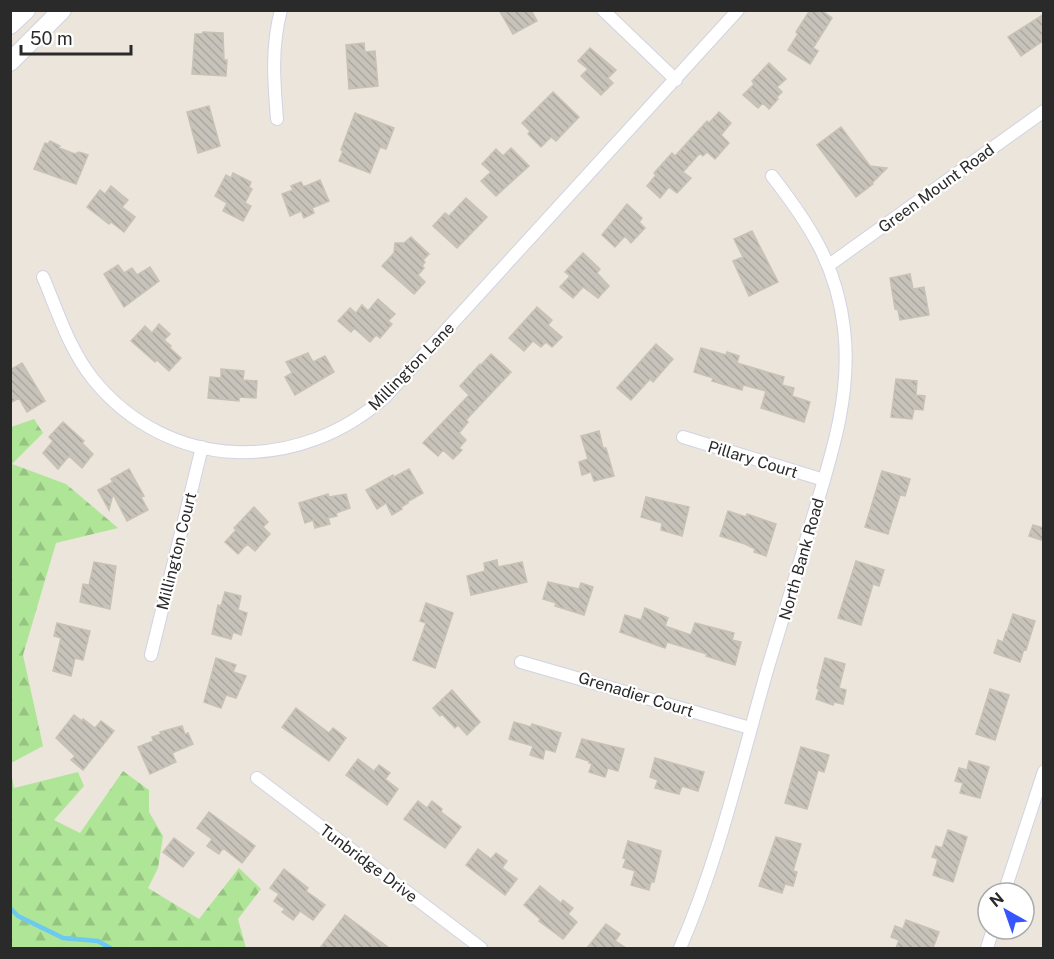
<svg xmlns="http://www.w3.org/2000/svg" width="1054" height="959" viewBox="0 0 1054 959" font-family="'Public Sans',sans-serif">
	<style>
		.forest { fill: url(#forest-firs) }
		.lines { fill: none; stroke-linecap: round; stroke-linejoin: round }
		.stream { stroke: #6bc9f2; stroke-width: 4.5 }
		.building { fill: url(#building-back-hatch); stroke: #c8c2b5; stroke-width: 1.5 }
		.minor-casing { stroke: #d0d3e3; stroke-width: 14 }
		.secondary-casing { stroke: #d0d3e3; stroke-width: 20 }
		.minor { stroke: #fff; stroke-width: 12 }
		.secondary { stroke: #fff; stroke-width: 18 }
		.labels { text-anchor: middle; stroke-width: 4.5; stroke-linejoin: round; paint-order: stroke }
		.street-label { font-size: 16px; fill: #2a2a2a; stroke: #fff }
	</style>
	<defs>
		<pattern id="forest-firs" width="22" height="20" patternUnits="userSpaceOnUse" patternTransform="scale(1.5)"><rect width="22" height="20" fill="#aee596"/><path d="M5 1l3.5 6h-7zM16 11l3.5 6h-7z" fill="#96c581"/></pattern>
		<pattern id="building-back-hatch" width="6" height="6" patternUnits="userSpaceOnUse" patternTransform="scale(1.5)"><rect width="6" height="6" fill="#c7c3ba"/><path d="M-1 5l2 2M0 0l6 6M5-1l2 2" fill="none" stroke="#aba8a0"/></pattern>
	</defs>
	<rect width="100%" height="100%" fill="#ece5db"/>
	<path class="forest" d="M34 419 43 433 12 464 66 484 118 528 56 543 23 655 43 746 11 763V427Z
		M123 771 149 790V812L163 836 158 868 148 888 199 919 239 868 261 889 238 919 246 948H11V772L14 788 78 772 84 786 54 820 80 833Z"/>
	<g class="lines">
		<path class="stream" d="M10 908 18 916 63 938 98 941 110 948"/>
	</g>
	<path class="building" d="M499 10H531L537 21 513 34Z
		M810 10H821L832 18 813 48 818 51 810 64 788 50 798 34 796 32Z
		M1044 14V40L1021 56 1008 37Z
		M203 32 223 33 224 60H227L226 76 192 74 195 34H202Z
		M364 43 365 52 375 51 378 86 349 89 346 45Z
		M590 48 616 70 608 78 613 83 601 95 581 76 588 69 578 61Z
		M769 63 786 79 777 87 782 92 776 98 778 99 769 109 763 103 758 108 743 95 754 84 752 81Z
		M553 92 579 117 556 141 551 137 541 147 528 134 530 131 522 123Z
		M209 106 220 146 198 153 187 112Z
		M719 112 731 123 721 135 729 143 715 159 707 152 703 156 700 153 683 172 691 178 677 193 669 187 660 198 647 186 656 175 654 173 672 153 675 156 707 121 709 123Z
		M355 113 394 128 386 149 380 147 370 173 339 161 343 151 341 150Z
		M841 127 870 166 887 168 872 183 873 184 856 197 817 145Z
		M50 141 60 146 59 148 75 154 79 152 88 155 76 184 34 169 45 143 48 144Z
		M511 148 529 166 496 196 481 181 491 172 482 164 496 149 503 156Z
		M233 173 251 182 249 187 252 189 245 203 251 206 243 221 223 211 227 203 215 196 226 175 231 178Z
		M320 180 329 201 312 208 314 213 304 218 301 211 290 216 282 194 293 190 291 186 301 182 303 186H306Z
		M111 186 128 200 122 207 135 217 124 232 111 222 109 224 87 207 100 190 105 194Z
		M466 198 487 217 457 248 433 226 445 213 449 216Z
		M627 204 642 218 639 222 645 228 631 243 625 236 615 247 602 235Z
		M752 231 778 282 749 296 733 261 743 257 734 239Z
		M411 237 429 254 423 260 425 262 422 266 424 268 418 275 425 282 414 294 382 266 394 253 395 243H404Z
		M583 253 600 269 597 273 609 286 598 298 583 287 573 298 560 287 570 276 565 272Z
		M118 265 124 273 132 268 137 275 150 267 159 281 124 307 104 274Z
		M910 274 913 289 924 287 929 315 900 320 898 310 895 309 890 278Z
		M378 299 395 314 388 321 392 324 380 338 376 335 370 342 354 328 351 332 338 321 350 308 356 313 362 305 368 311Z
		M537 307 552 320 548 325 562 337 552 347 546 342 541 347 533 341 524 351 509 338Z
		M159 324 170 334 164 340 171 346 170 348 181 358 169 371 157 360 155 362 131 341 145 326 152 333Z
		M656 344 673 359 653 382 650 379 631 400 617 388Z
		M701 348 726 355 727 352 739 356 737 363 784 377 782 385 794 388 792 396 810 402 804 422 761 408 766 391 743 385 742 390 712 381 713 378 694 372Z
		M308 353 313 362 325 356 334 372 295 395 285 377 292 373 286 362Z
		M491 354 511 372 466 420 468 422 459 433 466 440 459 448 462 450 453 459 443 450 438 456 423 443 469 395 460 386 480 364 481 365Z
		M22 363 45 401 27 412 19 398 10 403V370Z
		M221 369 244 371 243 380 257 381 256 398 239 397V401L208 398 210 377 221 378Z
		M896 379 917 381 916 395 925 396 923 410 914 409 912 419 891 417Z
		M63 422 84 441 82 443 93 454 82 468 69 456 58 469 43 453 53 441 49 437Z
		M599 431 603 448H606L614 476 594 481 591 472 582 475 579 462 588 459 581 436Z
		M129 469 144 496 141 497 148 510 127 521 113 494 109 510 98 490 113 482 111 479Z
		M409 469 423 493 407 502 408 503 401 507 402 509 392 515 386 503 377 509 366 490 393 475 394 477Z
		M882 471 910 479 905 496 900 495 888 534 865 527Z
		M328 494 329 497 346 494 350 508 336 513 337 516 328 518 330 524 315 528 313 520 305 523 299 503Z
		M646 497 689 507 682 536 661 530 662 523 641 517Z
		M254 507 268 522 263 527 270 534 255 551 247 544 238 554 225 542 236 530 234 528Z
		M728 511 746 517 747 514 776 524 766 556 754 552 755 549 745 544 720 536Z
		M1033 525 1044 528V541L1029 536Z
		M497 560 498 567 522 562 527 582 471 595 467 576 485 571 484 563Z
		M856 561 884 570 879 586 873 584 861 625 838 618Z
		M94 562 116 566 110 609 80 602 83 584 89 585Z
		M548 582 579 589 581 583 593 587 584 615 555 606 556 603 543 599Z
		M225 592 241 596 238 610 247 613 241 635 233 632 231 639 212 634 218 605 221 606Z
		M426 603 453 613 435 668 413 660 426 623 420 621Z
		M645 608 668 618 665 626 691 635 695 623 734 633 732 640 741 642 735 665 706 656 707 654 667 642 665 648 620 632 625 615 641 620Z
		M1013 614 1035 621 1026 650 1024 649 1020 662 994 653 998 640 1003 642 1006 632H1007Z
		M57 623 90 631 83 660 75 658 71 676 53 671 61 638 54 636Z
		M216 658 236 665 233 672 246 676 236 698 226 695 221 708 204 702Z
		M825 658 845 664 839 688 846 690 843 704 834 702 833 705 816 699 819 689 817 688Z
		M990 689 1009 695 995 740 976 734Z
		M452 690 480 722 467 735 458 725 455 728 442 714 440 716 433 708Z
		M296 708 329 733 333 728 346 738 329 761 282 727Z
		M74 715 82 721 83 719 95 728 101 721 114 731 83 770 71 760 75 756 56 738Z
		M514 722 531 727 532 724 561 733 555 752 545 749 543 759 530 755 533 746 509 739Z
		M182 726 185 734 188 733 193 744 172 753 176 762 150 774 138 747 153 741 152 737 161 734 160 732Z
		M582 739 624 749 618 771 608 768 605 777 589 772 592 764 589 763V761L576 757Z
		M801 747 829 755 824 772 818 770 807 809 785 803Z
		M655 758 704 772 698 791 682 786 679 794 655 788 658 780 650 777Z
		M358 759 374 771 379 765 390 773 385 779 398 789 387 805 346 775Z
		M969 761 989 767 980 798 960 793 963 783 955 781 959 768 967 770Z
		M418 801 427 808 432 801 442 809 441 812 461 827 445 848 404 819Z
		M209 812 255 846 242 863 223 848 219 854 207 846 212 839 197 828Z
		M948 830 967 837 953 882 933 875 938 859 932 857 936 846 942 848Z
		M776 837 801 844 793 871 797 872 793 886 785 884 782 893 759 886Z
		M174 838 194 853 183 867 163 852Z
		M628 841 661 851 654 882H651L649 890 631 885 635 871 623 867 626 859 623 858Z
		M478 849 491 859 496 853 507 861 502 868 517 879 505 895 466 865Z
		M284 869 308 888 306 891 325 905 313 920 300 911 293 920 282 912 285 909 274 901 279 894 270 888Z
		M540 886 561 903 563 900 573 908 568 914 577 922 563 939 539 921 540 919 524 905Z
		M345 915 389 948H320Z
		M906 920 939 932 933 948H896L899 940 891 937 895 926 903 929Z
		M606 924 620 934 615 941 626 948H587Z"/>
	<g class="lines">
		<g class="minor-casing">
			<path id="minor" d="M603 10 676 80
				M277 119C274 82 271 47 281 10
				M829 265 1044 111
				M43 277C58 312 69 349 93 379 169 473 300 474 386 396L738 10
				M683 437 824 480
				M151 655 202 447
				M521 662 750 728
				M257 778 481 948
				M1004 893 1044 771
				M680 948C719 859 741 761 768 667 783 618 798 569 812 520 831 457 852 395 844 329 837 266 810 225 772 176
				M987 948 993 929"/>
		</g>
		<g class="secondary-casing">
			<path id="secondary" d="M10 25 26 10
				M10 62 62 10"/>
		</g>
		<use href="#minor" class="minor"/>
		<use href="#secondary" class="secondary"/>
	</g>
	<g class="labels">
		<g class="street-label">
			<text transform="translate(936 188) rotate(-36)" y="6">Green Mount Road</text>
			<text transform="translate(411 366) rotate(-46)" y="6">Millington Lane</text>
			<text transform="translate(753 459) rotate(17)" y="6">Pillary Court</text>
			<text transform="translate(176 551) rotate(-76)" y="6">Millington Court</text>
			<text transform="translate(801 559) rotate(-74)" y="6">North Bank Road</text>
			<text transform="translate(636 694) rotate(17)" y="6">Grenadier Court</text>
			<text transform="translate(369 863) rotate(37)" y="6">Tunbridge Drive</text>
		</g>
	</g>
	<rect width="1054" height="959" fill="none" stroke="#2a2a2a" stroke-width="24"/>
	<g transform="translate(1006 911) rotate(320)"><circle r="28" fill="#ffffff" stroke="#aaaaaa" stroke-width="1.5"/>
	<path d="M0-4.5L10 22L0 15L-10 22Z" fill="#3654ff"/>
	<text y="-9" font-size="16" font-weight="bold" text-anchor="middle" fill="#2a2a2a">N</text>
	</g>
	<path d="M21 45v9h110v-9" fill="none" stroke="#2a2a2a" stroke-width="3"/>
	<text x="30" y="45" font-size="18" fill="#2a2a2a" stroke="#ffffff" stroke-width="4.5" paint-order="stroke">50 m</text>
</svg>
